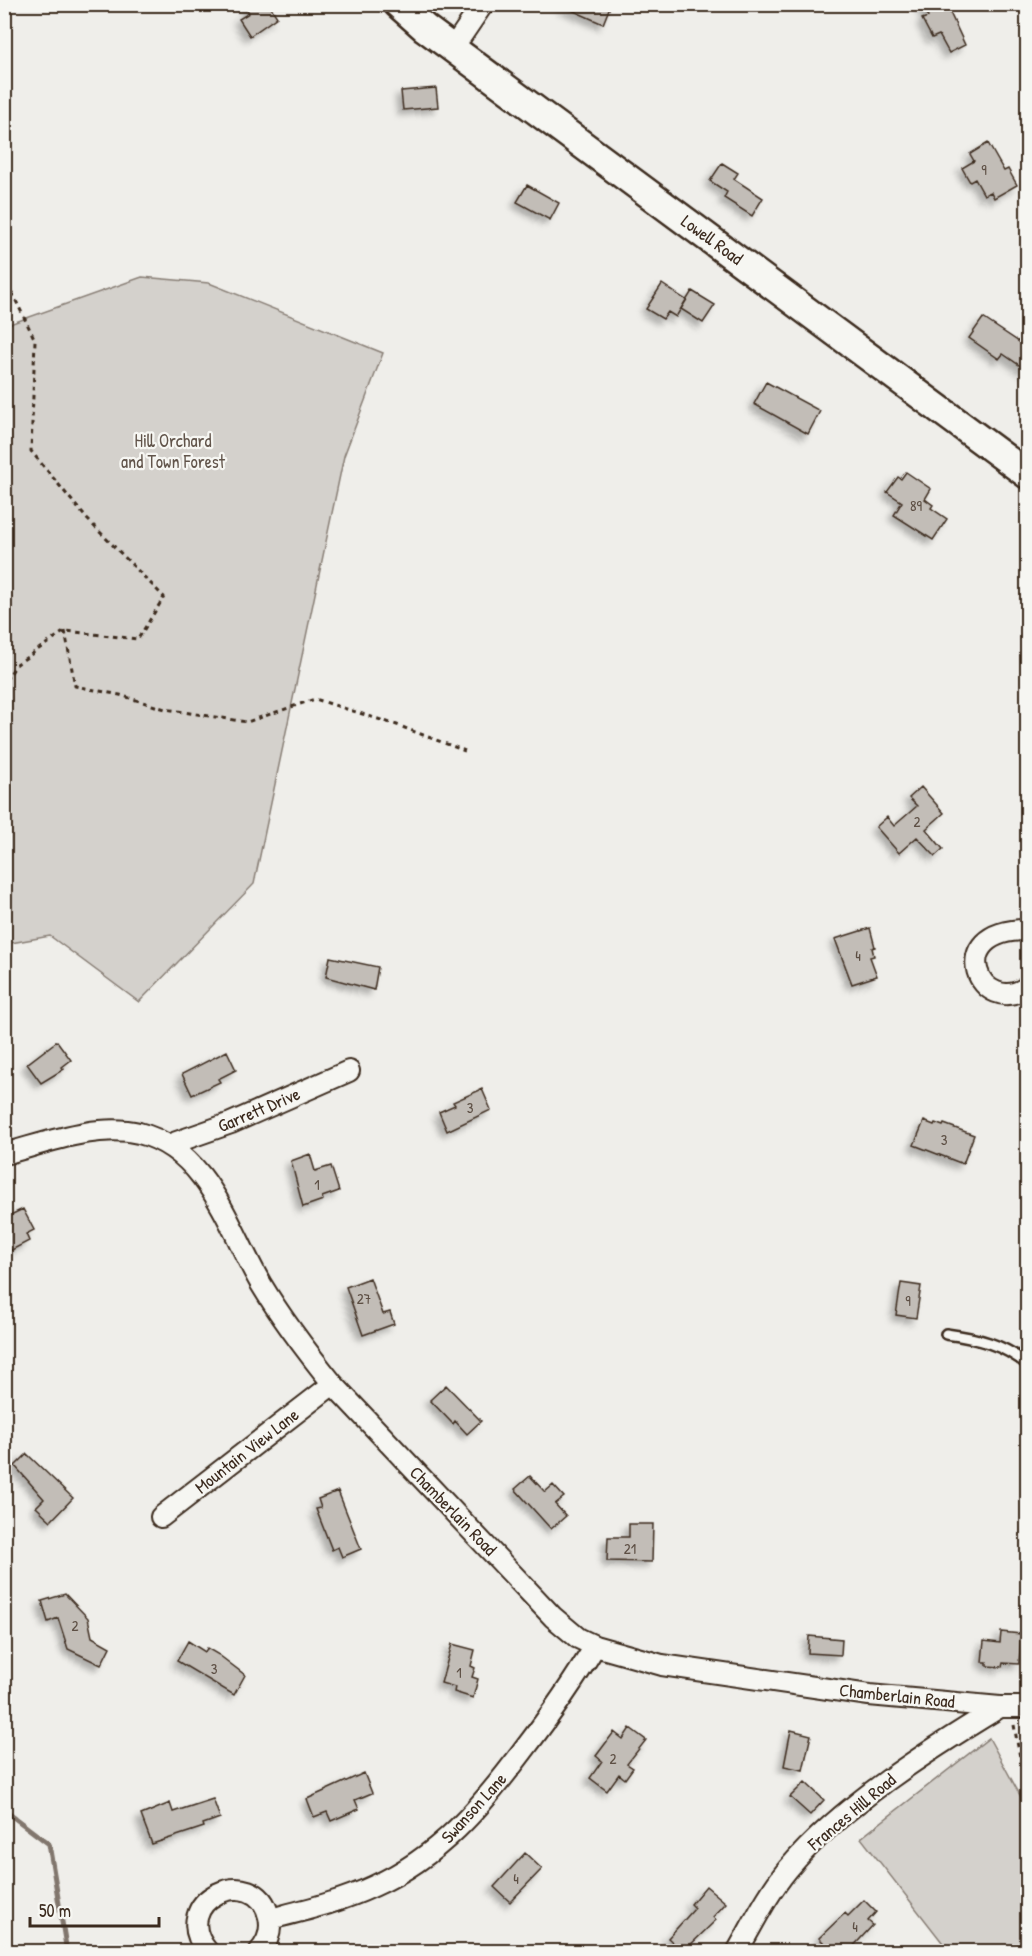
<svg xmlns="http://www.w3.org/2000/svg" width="1032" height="1956" viewBox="0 0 1032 1956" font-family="'Patrick Hand',sans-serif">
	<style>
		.green { fill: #d4d1cc; stroke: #887e75; stroke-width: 1.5 }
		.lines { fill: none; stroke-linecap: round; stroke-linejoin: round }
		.stream { stroke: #81766d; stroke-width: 5 }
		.building { fill: #c2bdb7; stroke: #3b2a1e; stroke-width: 1.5; filter: url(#shadow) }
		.lane-casing { stroke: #3b2a1e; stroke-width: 14 }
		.street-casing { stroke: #3b2a1e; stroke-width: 24 }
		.secondary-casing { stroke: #3b2a1e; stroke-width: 32 }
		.path { stroke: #3b2a1e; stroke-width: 3; stroke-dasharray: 4.5 4.5; stroke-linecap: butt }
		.lane { stroke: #f6f6f2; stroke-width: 9 }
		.street { stroke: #f6f6f2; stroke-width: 20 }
		.secondary { stroke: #f6f6f2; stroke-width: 27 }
		.labels { text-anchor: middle; stroke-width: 4.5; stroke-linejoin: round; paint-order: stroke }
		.number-label { font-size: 15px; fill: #5d4f44 }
		.street-label { font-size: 18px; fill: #3b2a1e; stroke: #f6f6f2 }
		.park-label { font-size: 18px; fill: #61544a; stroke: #f6f6f2 }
	</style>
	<defs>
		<filter id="shadow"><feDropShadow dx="-5" dy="5" stdDeviation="3" flood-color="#0004"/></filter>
	</defs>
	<rect width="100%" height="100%" fill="#efeeea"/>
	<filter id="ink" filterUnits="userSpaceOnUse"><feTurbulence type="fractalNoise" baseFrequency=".0167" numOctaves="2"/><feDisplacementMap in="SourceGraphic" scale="12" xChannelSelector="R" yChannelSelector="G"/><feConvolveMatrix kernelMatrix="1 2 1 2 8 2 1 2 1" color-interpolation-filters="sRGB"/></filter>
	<g filter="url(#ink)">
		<path class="green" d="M142 277 209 283 383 353 344 456 254 884 139 1002 50 936 5 944 4 326Z
			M989 1738 1027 1808V1951H949L861 1838Z"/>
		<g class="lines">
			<path class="stream" d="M4 1810 49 1844 67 1952"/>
		</g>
		<path class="building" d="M244 4H269L277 17 250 36 239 19 249 13Z
			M558 4H611L603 24Z
			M921 4H946L965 45 949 53 939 35 932 38 922 19 928 17Z
			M436 88 438 107 403 110 401 91Z
			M988 143 1004 171 1008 169 1017 185 994 198 991 192 984 195 975 179 970 182 962 168 974 161 970 154Z
			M722 163 738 173 734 179 763 198 752 216 724 198 727 192 710 181Z
			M527 185 559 203 550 220 517 202Z
			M662 284 686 300 676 317 668 312 663 319 646 309Z
			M692 291 715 305 703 323 681 309Z
			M983 318 1028 348V371L1003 354 999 359 969 338Z
			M766 382 820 411 808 434 754 404Z
			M906 472 931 489 925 499 933 505 931 508 947 519 933 540 894 515 902 502 887 492 898 477 901 479Z
			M921 787 944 813 926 829 943 849 935 856 917 837 899 853 876 827 887 817 894 826 917 806 909 798Z
			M870 928 875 947 872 948 874 956 870 957 877 976 852 984 835 939Z
			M330 957 378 967 374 990 326 977Z
			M57 1041 71 1060 62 1067 64 1069 41 1083 27 1064Z
			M227 1051 236 1070 218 1079 220 1082 192 1095 182 1074Z
			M482 1089 491 1110 447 1131 439 1112 455 1105 453 1102Z
			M924 1121 934 1125 935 1123 943 1126 944 1124 974 1135 963 1164 914 1145Z
			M310 1154 315 1171 331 1166 339 1191 322 1197 323 1200 303 1207 291 1161Z
			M23 1209 34 1230 26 1234 29 1241 4 1254V1218Z
			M370 1278 383 1314 390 1312 394 1324 363 1335 346 1287Z
			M901 1283 921 1286 916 1318 896 1315Z
			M446 1385 481 1421 467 1434 455 1421 453 1424 430 1400Z
			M27 1454 73 1498 51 1521 36 1507 44 1499 15 1466Z
			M530 1476 545 1492 553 1485 564 1497 555 1504 566 1516 551 1529 515 1489Z
			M338 1491 361 1549 342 1557 338 1547 332 1550 316 1509 321 1508 318 1499Z
			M629 1524H653L652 1562 607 1561 608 1537H629Z
			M65 1594 88 1618 92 1637 110 1647 101 1665 68 1649 58 1618 48 1622 42 1601Z
			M1001 1632 1021 1634 1019 1664 1003 1663 1002 1667 987 1666V1662H982L984 1641 1000 1643Z
			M809 1636 842 1639 841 1655 808 1653Z
			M188 1641 205 1652 207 1648 219 1655 245 1675 234 1695 177 1661Z
			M452 1644 475 1650 471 1666 475 1668 472 1677 478 1679 473 1698 454 1692 455 1687 441 1683Z
			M630 1728 646 1740 627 1764 633 1768 625 1779 619 1774 607 1791 590 1778 602 1761 596 1756 614 1732 623 1739Z
			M791 1730 811 1735 803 1770 784 1766Z
			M364 1773 372 1793 355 1800 359 1809 331 1821 327 1812 314 1817 307 1799Z
			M805 1782 824 1800 810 1815 790 1797Z
			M213 1799 220 1818 203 1824 204 1827 152 1844 141 1815 170 1803 173 1812Z
			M525 1853 542 1869 510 1902 494 1887Z
			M706 1886 726 1903 713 1917 716 1920 683 1952 668 1938 695 1908 691 1904Z
			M864 1900 876 1912 868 1921 873 1925 848 1952H833L819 1938 845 1913 848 1916Z"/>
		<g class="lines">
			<g class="lane-casing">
				<path id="lane" d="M946 1334C976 1338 1004 1344 1028 1365"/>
			</g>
			<g class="street-casing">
				<path id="street" d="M453 48 483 4
					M1028 930C940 929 981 1021 1028 986
					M168 1145 231 1123 349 1071
					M4 1154C46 1143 96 1123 139 1133 209 1151 229 1229 261 1284 282 1319 307 1352 333 1384L553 1617 578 1638 595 1646 662 1665 869 1695 1000 1707H1028
					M161 1517 333 1384
					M270 1919C305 1910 340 1902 374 1886 439 1857 481 1807 523 1751 549 1717 573 1683 595 1646
					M208 1952C164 1900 257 1860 269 1917 272 1930 268 1942 259 1952
					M737 1952C753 1924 768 1893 788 1869 842 1805 929 1750 1000 1707"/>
			</g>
			<g class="secondary-casing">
				<path id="secondary" d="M398 4 425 28 1028 475"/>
			</g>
			<path class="path" d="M4 276 35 340 31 451 87 519 164 597 138 639 65 631 17 664 4 682
				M65 631 75 686 120 695 165 709 247 722 315 699 397 725 465 751
				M1014 1725 1022 1768 1028 1776"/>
			<use href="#lane" class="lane"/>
			<use href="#street" class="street"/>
			<use href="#secondary" class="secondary"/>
		</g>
	</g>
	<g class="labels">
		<g class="number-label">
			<text x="984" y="175">9</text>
			<text x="916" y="511">89</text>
			<text x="917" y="827">2</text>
			<text x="858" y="961">4</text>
			<text x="470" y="1113">3</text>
			<text x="944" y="1145">3</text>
			<text x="317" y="1190">1</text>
			<text x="364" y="1304">27</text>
			<text x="908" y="1306">9</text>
			<text x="630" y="1554">21</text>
			<text x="75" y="1631">2</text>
			<text x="214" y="1674">3</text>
			<text x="459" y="1678">1</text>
			<text x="613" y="1764">2</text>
			<text x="516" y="1884">4</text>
			<text x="855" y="1932">4</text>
		</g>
		<g class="street-label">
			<text transform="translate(712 240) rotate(36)" y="6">Lowell Road</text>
			<text transform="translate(259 1110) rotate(-23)" y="6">Garrett Drive</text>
			<text transform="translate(247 1451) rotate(-38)" y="6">Mountain View Lane</text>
			<text transform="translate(453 1511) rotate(46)" y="6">Chamberlain Road</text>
			<text transform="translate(897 1696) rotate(6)" y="6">Chamberlain Road</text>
			<text transform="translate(474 1808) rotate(-48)" y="6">Swanson Lane</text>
			<text transform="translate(852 1812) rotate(-40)" y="6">Frances Hill Road</text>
		</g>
		<g class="park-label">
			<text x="173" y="447">Hill Orchard<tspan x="173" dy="21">and Town Forest</tspan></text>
		</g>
	</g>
	<rect width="1032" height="1956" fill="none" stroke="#f6f6f2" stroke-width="24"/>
	<rect x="12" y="12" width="1008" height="1932" fill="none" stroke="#3b2a1e" stroke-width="2" filter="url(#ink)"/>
	<path d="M30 1917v9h129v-9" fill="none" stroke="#3b2a1e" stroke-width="3"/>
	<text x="39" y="1917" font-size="18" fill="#3b2a1e" stroke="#f6f6f2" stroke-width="4.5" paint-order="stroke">50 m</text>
</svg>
